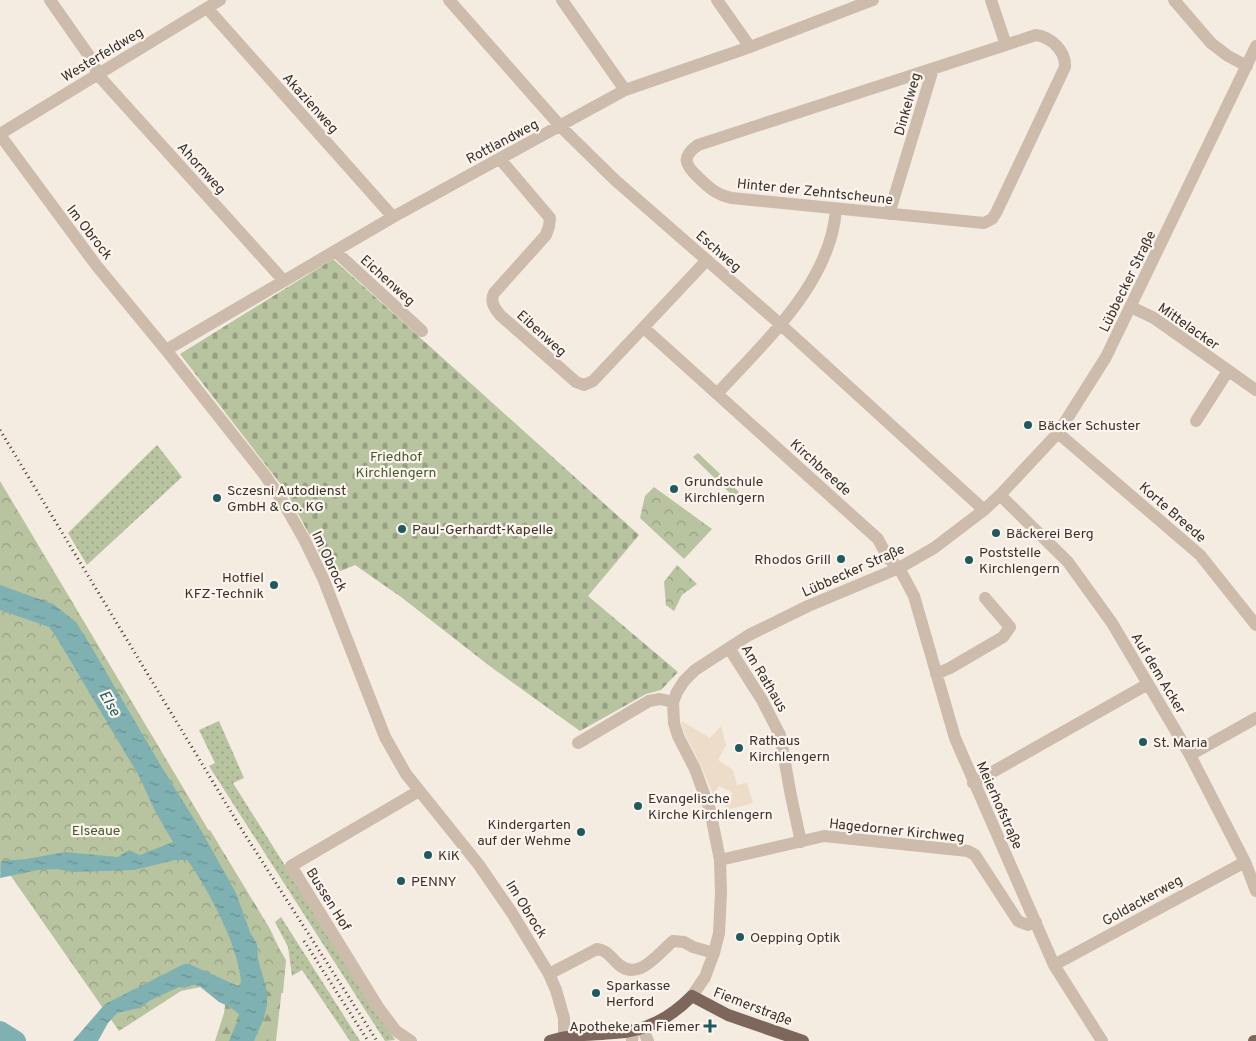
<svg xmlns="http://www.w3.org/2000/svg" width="1256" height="1041" viewBox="0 0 1256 1041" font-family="Overpass,sans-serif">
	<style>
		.grass { fill: url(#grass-dots) }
		.forest { fill: url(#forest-firs) }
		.cemetery { fill: url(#cemetery-stones) }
		.park { fill: url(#park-crowns) }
		.pitch { fill: #b8c4a0 }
		.plaza { fill: #ecdcc8 }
		.water { fill: url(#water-ripples) }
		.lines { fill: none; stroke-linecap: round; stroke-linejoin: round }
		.river { stroke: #7fb0b2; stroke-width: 20 }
		.minor { stroke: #cdbbac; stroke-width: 12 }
		.major { stroke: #7d675c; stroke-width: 12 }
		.rail { stroke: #3b302b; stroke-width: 3; stroke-dasharray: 1 4; stroke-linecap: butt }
		.poi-dot { fill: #1f5a5e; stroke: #fbf5ee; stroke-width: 2 }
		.labels { text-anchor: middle; stroke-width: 4.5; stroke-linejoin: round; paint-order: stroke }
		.street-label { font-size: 14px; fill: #3b302b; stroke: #fbf5ee }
		.poi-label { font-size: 14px; fill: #3b302b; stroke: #fbf5ee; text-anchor: start }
		.park-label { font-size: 14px; fill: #4a5a2e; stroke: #fbf5ee }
		.water-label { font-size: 15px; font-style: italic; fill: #1f5a5e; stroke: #fbf5ee }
	</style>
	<defs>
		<pattern id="grass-dots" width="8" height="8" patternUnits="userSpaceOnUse" patternTransform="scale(1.25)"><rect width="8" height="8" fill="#b8c4a0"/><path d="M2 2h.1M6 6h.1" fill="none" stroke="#97a083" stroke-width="1.8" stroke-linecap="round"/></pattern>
		<pattern id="forest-firs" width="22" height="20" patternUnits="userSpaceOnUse" patternTransform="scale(1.25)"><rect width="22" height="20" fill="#b8c4a0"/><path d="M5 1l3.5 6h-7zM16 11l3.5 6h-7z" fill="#97a083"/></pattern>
		<pattern id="cemetery-stones" width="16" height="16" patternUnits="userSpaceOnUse" patternTransform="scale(1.25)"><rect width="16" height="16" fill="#b8c4a0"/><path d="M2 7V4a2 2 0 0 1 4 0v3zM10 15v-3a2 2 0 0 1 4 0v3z" fill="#97a083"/></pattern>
		<pattern id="park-crowns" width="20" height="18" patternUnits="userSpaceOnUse" patternTransform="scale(1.25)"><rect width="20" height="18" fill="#b8c4a0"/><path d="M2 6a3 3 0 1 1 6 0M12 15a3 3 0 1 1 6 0" fill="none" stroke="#97a083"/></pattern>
		<pattern id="water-ripples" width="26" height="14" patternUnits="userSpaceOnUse" patternTransform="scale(1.25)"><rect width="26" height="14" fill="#7fb0b2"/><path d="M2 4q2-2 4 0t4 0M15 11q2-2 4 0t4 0" fill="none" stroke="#699091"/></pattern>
	</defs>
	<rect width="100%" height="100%" fill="#f4ebe1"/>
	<path class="grass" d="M157 445 182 477 87 565 68 533Z
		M219 721 244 778 233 783 395 1040 385 1041 209 766 215 763 199 730Z
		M281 917 360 1041H350L302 970 292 976 288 947 275 922Z"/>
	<path class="forest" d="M210 830 270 929 285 961 276 1041H215L224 1013 230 972 202 832Z"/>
	<path class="cemetery" d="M333 259 639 535 588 596 678 672 661 690 646 694 580 731 491 667 401 597 355 565 331 575 286 491 180 354Z"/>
	<path class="park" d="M0 481 286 960 283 993 211 985 181 991 119 1031 6 869 0 872Z
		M654 487 712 529 684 559 640 518 645 496Z
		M677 565 697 584 682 595 674 611 666 605 664 582Z"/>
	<path class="pitch" d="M698 453 739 492 734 497 693 457Z"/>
	<path class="plaza" d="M681 721 710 738 721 726 726 745 718 760 733 770 737 785 747 783 753 803 723 811 733 793 719 786 713 795 703 770 684 732Z"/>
	<path class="water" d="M0 585 53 604 76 622 92 648 161 766 202 832 236 893 250 932 257 944 258 959 267 991V1005L264 1018 254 1041H229L240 1015 230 1007 219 1002 198 985H191L185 988 179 987 151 1000 139 1008 117 1013 108 1023 98 1041H73L105 1004 184 964H189L238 986 241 984C241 951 207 886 187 860H175L134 870 73 872 57 869 38 870 0 878 1 861 27 859 65 852 118 857 129 850 140 855 173 842 155 811 139 776 55 635 49 627 0 610Z"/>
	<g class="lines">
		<path class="river" d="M0 1031 16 1041"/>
		<path class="minor" d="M50 0 92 60 98 75 284 281
			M449 0 561 127 615 180 780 324 984 510
			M562 0 625 90
			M717 0 750 47
			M991 0 1006 45
			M1174 0 1211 43 1228 56 1247 66
			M207 8 393 217
			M1036 35C1051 37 1066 51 1065 67L996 213 992 219 984 223 732 198C717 195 709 188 698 177 685 165 681 157 698 145Z
			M0 134 220 0
			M0 135 96 265 166 350 264 474 280 497 304 539 323 578 385 737 406 774 479 865 512 913 549 974 556 990 564 1018V1036
			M500 159 550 218 549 226 546 235 494 293C490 302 494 307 500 315L576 382 584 385 593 381 706 261
			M889 214 933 69
			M335 251 422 331
			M1131 307 1154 318 1256 390
			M644 328 878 539 888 558 899 568 914 596 955 738 1054 965 1102 1041
			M166 350 393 217 625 90 750 47 873 0
			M717 394C764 342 831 283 836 209
			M1196 421 1228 371
			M1058 433 1200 555 1256 625
			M1000 495 1068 562 1112 623 1190 755 1245 862 1256 891
			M729 648 762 700 780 735 791 796 801 842
			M936 674 950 668 1003 637 1010 627 985 598
			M578 743 649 701 660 699 673 702
			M1190 755 1256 718
			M973 783 1148 684
			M720 860 824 836 968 851 975 855 1018 921 1028 925 1036 922
			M1054 965 1245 862
			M549 974 597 949C606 950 610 956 616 962 637 984 657 955 673 941L684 942 693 947 714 953
			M692 996 705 977 714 953 719 933 721 893 720 860 710 810 695 769 678 736 674 723 673 702 677 692 684 681 695 670 749 635 808 606 899 568 934 548 984 510 1000 495 1058 433 1106 357 1256 46
			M642 1028 648 1041
			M411 1041 396 1031 378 1007 291 866 419 791
			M632 1041 633 1031"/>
		<path class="major" d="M550 1041C571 1034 592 1035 614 1033 647 1031 670 1018 692 996L728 1015 803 1041
			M1254 1041H1256"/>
		<path class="rail" d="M0 430 242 830 377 1041
			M304 941 368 1041"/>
	</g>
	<g class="poi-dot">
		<circle cx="1028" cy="425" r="5"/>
		<circle cx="674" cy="489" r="5"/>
		<circle cx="217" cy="498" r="5"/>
		<circle cx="402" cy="529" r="5"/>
		<circle cx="996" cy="533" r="5"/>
		<circle cx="841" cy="559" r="5"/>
		<circle cx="969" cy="560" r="5"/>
		<circle cx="274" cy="585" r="5"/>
		<circle cx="1143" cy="742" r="5"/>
		<circle cx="739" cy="748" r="5"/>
		<circle cx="638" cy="806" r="5"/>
		<circle cx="581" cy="832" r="5"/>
		<circle cx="428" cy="855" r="5"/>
		<circle cx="401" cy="881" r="5"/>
		<circle cx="740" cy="937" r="5"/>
		<circle cx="596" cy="993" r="5"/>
		<path d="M707.5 1018.5h5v5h5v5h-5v5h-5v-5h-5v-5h5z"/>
	</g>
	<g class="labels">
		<g class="street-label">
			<text transform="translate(102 54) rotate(-31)" y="5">Westerfeldweg</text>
			<text transform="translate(311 103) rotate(48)" y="5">Akazienweg</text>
			<text transform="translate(907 104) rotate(-74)" y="5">Dinkelweg</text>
			<text transform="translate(502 141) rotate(-28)" y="5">Rottlandweg</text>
			<text transform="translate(202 168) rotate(48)" y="5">Ahornweg</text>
			<text transform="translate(815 191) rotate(6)" y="5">Hinter der Zehntscheune</text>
			<text transform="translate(90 232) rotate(52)" y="5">Im Obrock</text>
			<text transform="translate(719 251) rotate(41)" y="5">Eschweg</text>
			<text transform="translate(388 280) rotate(42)" y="5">Eichenweg</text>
			<text transform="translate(1127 281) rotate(-64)" y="5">Lübbecker Straße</text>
			<text transform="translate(1189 326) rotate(35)" y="5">Mittelacker</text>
			<text transform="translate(542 333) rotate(42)" y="5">Eibenweg</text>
			<text transform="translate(821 467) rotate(42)" y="5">Kirchbreede</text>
			<text transform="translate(1173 512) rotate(41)" y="5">Korte Breede</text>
			<text transform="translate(330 561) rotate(65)" y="5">Im Obrock</text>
			<text transform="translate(853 570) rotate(-24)" y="5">Lübbecker Straße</text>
			<text transform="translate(1159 673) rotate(59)" y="5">Auf dem Acker</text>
			<text transform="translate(765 678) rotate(59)" y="5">Am Rathaus</text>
			<text transform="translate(1000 805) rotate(66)" y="5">Meierhofstraße</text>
			<text transform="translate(897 830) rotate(6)" y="5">Hagedorner Kirchweg</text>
			<text transform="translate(329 899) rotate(58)" y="5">Bussen Hof</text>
			<text transform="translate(1142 900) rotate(-29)" y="5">Goldackerweg</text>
			<text transform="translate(527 909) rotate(58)" y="5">Im Obrock</text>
			<text transform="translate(753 1006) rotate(21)" y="5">Fiemerstraße</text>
		</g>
		<g class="poi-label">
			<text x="1038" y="430">Bäcker Schuster</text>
			<text x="684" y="486">Grundschule<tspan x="684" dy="16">Kirchlengern</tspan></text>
			<text x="227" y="495">Sczesni Autodienst<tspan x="227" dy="16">GmbH &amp; Co. KG</tspan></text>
			<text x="412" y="534">Paul-Gerhardt-Kapelle</text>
			<text x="1006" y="538">Bäckerei Berg</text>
			<text x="979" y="557">Poststelle<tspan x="979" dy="16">Kirchlengern</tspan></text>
			<text x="831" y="564" text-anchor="end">Rhodos Grill</text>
			<text x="264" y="582" text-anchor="end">Hotfiel<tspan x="264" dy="16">KFZ-Technik</tspan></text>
			<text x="749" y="745">Rathaus<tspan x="749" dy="16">Kirchlengern</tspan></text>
			<text x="1153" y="747">St. Maria</text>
			<text x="648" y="803">Evangelische<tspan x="648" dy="16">Kirche Kirchlengern</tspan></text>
			<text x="571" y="829" text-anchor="end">Kindergarten<tspan x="571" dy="16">auf der Wehme</tspan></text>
			<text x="438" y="860">KiK</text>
			<text x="411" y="886">PENNY</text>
			<text x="750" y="942">Oepping Optik</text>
			<text x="606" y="990">Sparkasse<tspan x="606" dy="16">Herford</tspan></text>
			<text x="700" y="1031" text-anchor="end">Apotheke am Fiemer</text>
		</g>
		<g class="park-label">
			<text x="396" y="461">Friedhof<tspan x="396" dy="16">Kirchlengern</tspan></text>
			<text x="96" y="835">Elseaue</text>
		</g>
		<g class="water-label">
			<text transform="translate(110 703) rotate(60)" y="5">Else</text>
		</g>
	</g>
</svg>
